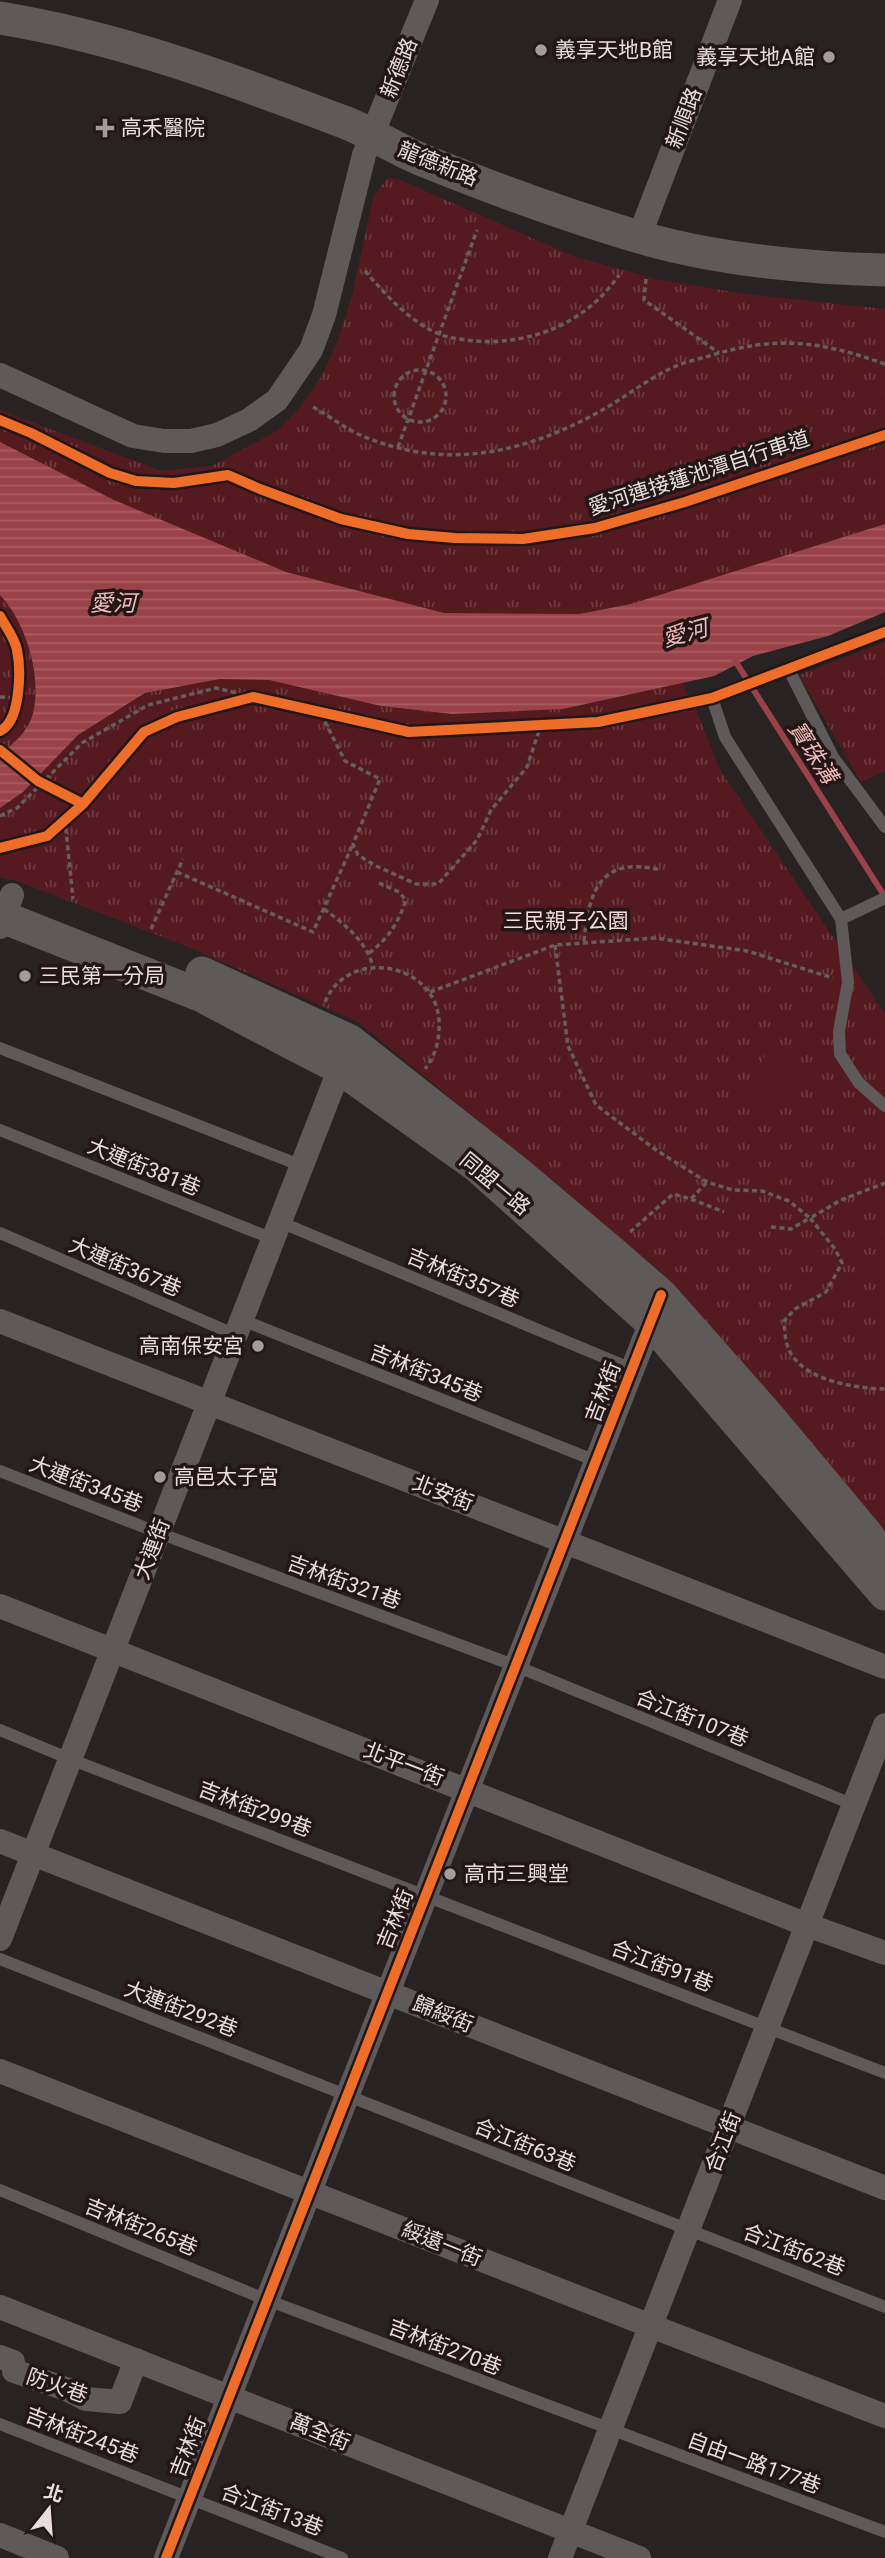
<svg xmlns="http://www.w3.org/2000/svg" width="885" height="2558" viewBox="0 0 885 2558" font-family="Roboto,'Noto Sans TC',sans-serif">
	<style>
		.grass { fill: url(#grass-tufts) }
		.pitch { fill: #551a20 }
		.water { fill: url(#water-rules) }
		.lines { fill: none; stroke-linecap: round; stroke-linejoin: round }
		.stream { stroke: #9a4247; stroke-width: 6 }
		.path { stroke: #645e5e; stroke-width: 3.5; stroke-dasharray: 5 3.5; stroke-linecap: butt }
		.lane { stroke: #605959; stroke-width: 12 }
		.street { stroke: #605959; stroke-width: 24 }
		.secondary { stroke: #605959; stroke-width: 33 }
		.cycleway-casing { stroke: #221616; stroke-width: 15 }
		.cycleway { stroke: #ee6e29; stroke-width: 10 }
		.poi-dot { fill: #a49c9b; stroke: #221616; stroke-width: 2.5 }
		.labels { text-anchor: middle; stroke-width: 7; stroke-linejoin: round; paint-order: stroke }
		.poi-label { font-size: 21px; fill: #e6dddc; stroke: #221616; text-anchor: start }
		.street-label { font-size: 21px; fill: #e6dddc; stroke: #221616 }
		.park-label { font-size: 21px; fill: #f7dbdb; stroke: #221616 }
		.water-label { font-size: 23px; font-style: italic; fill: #efb9b8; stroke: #221616 }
	</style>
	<defs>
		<pattern id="grass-tufts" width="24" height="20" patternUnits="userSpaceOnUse" patternTransform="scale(1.75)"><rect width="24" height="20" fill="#551a20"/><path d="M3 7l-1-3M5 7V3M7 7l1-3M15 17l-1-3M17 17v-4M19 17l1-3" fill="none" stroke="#6d3b40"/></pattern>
		<pattern id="water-rules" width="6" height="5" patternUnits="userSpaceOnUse" patternTransform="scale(1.75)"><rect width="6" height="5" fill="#9a4247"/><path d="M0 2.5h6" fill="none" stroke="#a85d61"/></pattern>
	</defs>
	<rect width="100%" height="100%" fill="#292222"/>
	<path class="grass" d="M387 178 398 179 575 257 656 279 745 294 885 309V524L631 604 579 614 444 613 286 572 114 500 0 442V410L161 471 212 466 277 431 302 405 321 377 337 343 352 296 373 198Z
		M0 595C26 623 42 675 33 712 29 730 14 744 0 754Z
		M885 642V771L861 782 799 675Z
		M220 679 269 680 381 706 452 714 563 709 682 683 693 702 720 770 885 1014V1547L660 1271 358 1022 191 948 17 881 0 877V808L23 792 78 735 145 693Z"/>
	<path class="pitch" d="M771 1046 806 1067 775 1119 740 1099Z"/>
	<path class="water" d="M0 442 114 500 286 572 444 613 579 614 631 604 885 524V612L828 636 753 656 714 676 563 709 452 714 381 706 269 680 220 679 145 693 78 735 23 792 0 808V754C14 744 29 730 33 713 42 675 26 623 0 595Z"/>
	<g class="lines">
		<path class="stream" d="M734 659 885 897"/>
		<path class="path" d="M365 271C386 295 409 321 439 334 449 338 464 340 475 341 532 345 586 323 619 275
			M646 279 644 300 719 353
			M394 396a26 26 0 1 1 52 0a26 26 0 1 1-52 0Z
			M313 407C328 415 343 427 358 434 441 471 520 455 597 413 623 399 647 379 674 367 685 362 698 359 709 356 777 335 820 341 885 364
			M398 447 477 230
			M0 616C5 626 15 638 17 650 21 670 21 721 0 731
			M0 697 19 698
			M321 714 345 761 380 779 353 844 358 855 376 866 416 884H438L477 840 491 810 527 767 541 725
			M0 750 38 781 83 804
			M0 816 17 808 82 743 148 705 216 688 253 697
			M65 820 73 899
			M177 872 313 932 353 844
			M324 909C345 925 366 940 373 967
			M151 929 183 859
			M584 941C589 889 601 856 661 870
			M555 945 568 1046 596 1105 656 1150 707 1182 733 1190 762 1191 789 1201 810 1218 841 1200 885 1183
			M369 953C389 938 398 923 406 900L399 892 379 883
			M430 992 555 945 655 938 747 951 833 978
			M325 1002C349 944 443 964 439 1028 439 1044 434 1057 425 1069
			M691 1199 724 1212
			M771 1227 791 1229 810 1218 835 1249 842 1263 826 1292 795 1309 784 1321C785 1334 785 1347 794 1358 813 1382 856 1388 885 1389
			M630 1232 673 1194 691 1199 707 1182"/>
		<path class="lane" d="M789 670 833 757 885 827
			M712 698 725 737 841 919 848 982 839 1031 840 1054 859 1083 885 1106
			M841 919 885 898
			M0 1048 302 1166
			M0 1130 273 1239
			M280 1222 632 1369
			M0 1233 236 1335
			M242 1320 596 1461
			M0 1471 159 1533 516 1666 854 1805
			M0 1730 70 1759 885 2073
			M0 1959 885 2307
			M0 2190 267 2300 885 2532
			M0 2424 342 2558"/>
		<path class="street" d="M639 237 730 0
			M0 375 133 436 164 441H191L217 435 249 420 277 400 311 350 324 315 364 155 427 0
			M0 927 12 895
			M0 1321 885 1667
			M0 1606 807 1925 885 1953
			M0 1841 885 2188
			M0 1939 345 1055
			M0 2071 651 2326 885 2416
			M0 2307 639 2558
			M0 2357 13 2362 14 2371 66 2389 86 2399 120 2402 136 2360
			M0 2535 57 2558
			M166 2558 656 1309
			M560 2558 885 1725"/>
		<path class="secondary" d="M0 18C118 37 233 80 344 122 370 132 394 148 420 159 489 187 568 216 639 237 714 259 807 268 885 270
			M0 916 202 996 293 1044 340 1068 477 1166 651 1322 885 1594
			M202 973 350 1041 519 1174 614 1254 661 1295 768 1416 864 1531 885 1559"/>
		<g class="cycleway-casing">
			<path id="cycleway" d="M0 420 31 433 110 473 136 481 174 483 228 475 260 489 341 519 408 534 455 538 523 539 595 528 685 502 885 435
				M0 616C5 626 15 638 17 650 21 670 21 721 0 731
				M0 750 38 781 83 804
				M0 848 47 836 83 804 144 732 177 717 253 697 409 732 598 722 712 698 885 632
				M166 2558 661 1295"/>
		</g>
		<use href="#cycleway" class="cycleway"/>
	</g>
	<g class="poi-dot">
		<circle cx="541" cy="50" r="7"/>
		<circle cx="829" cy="57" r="7"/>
		<path d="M101.5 117.5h7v7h7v7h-7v7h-7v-7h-7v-7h7z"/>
		<circle cx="25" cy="976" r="7"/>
		<circle cx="258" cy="1346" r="7"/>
		<circle cx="160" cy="1477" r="7"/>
		<circle cx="450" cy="1874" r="7"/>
	</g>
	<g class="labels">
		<g class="poi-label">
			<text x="555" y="57">義享天地B館</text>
			<text x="815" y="64" text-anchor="end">義享天地A館</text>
			<text x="121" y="135">高禾醫院</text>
			<text x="39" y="983">三民第一分局</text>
			<text x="244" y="1353" text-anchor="end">高南保安宮</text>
			<text x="174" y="1484">高邑太子宮</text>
			<text x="464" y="1881">高市三興堂</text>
		</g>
		<g class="street-label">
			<text transform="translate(399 68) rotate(-68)" y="7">新德路</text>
			<text transform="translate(684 118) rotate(-69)" y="7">新順路</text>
			<text transform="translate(438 164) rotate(22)" y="7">龍德新路</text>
			<text transform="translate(699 473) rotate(-18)" y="7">愛河連接蓮池潭自行車道</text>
			<text transform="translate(144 1167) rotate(22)" y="7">大連街381巷</text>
			<text transform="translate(495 1184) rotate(40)" y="7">同盟一路</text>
			<text transform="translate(125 1267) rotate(23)" y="7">大連街367巷</text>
			<text transform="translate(463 1278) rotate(23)" y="7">吉林街357巷</text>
			<text transform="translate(426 1373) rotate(22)" y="7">吉林街345巷</text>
			<text transform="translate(603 1392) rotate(-69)" y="7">吉林街</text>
			<text transform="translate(86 1484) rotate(21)" y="7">大連街345巷</text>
			<text transform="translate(443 1493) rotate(21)" y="7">北安街</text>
			<text transform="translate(152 1549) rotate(-69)" y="7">大連街</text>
			<text transform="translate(344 1582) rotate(20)" y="7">吉林街321巷</text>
			<text transform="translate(692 1718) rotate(22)" y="7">合江街107巷</text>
			<text transform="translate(404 1764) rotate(21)" y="7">北平一街</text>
			<text transform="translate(255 1809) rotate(21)" y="7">吉林街299巷</text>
			<text transform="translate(395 1919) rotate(-68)" y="7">吉林街</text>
			<text transform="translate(662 1966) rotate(21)" y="7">合江街91巷</text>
			<text transform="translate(181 2009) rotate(21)" y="7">大連街292巷</text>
			<text transform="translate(443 2014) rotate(22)" y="7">歸綏街</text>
			<text transform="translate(723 2142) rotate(-69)" y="7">合江街</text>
			<text transform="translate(525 2145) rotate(22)" y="7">合江街63巷</text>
			<text transform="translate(141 2227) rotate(22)" y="7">吉林街265巷</text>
			<text transform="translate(442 2244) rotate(22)" y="7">綏遠一街</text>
			<text transform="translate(794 2250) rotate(21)" y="7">合江街62巷</text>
			<text transform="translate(445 2347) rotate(21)" y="7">吉林街270巷</text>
			<text transform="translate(57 2386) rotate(19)" y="7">防火巷</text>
			<text transform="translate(320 2432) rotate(22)" y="7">萬全街</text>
			<text transform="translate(82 2435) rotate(21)" y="7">吉林街245巷</text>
			<text transform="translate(188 2447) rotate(-69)" y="7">吉林街</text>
			<text transform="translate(754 2463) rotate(20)" y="7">自由一路177巷</text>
			<text transform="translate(272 2510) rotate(21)" y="7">合江街13巷</text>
		</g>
		<g class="park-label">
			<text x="566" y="928">三民親子公園</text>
		</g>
		<g class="water-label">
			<text x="113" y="611">愛河</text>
			<text transform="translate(685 633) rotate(-15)" y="8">愛河</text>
			<text transform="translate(813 752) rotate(57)" y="8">寶珠溝</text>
		</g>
	</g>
	<g transform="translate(49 2509) rotate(17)" stroke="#221616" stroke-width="5" paint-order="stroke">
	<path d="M0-5L12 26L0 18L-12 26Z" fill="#e6dddc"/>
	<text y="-10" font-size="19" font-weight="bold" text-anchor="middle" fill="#e6dddc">北</text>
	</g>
</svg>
